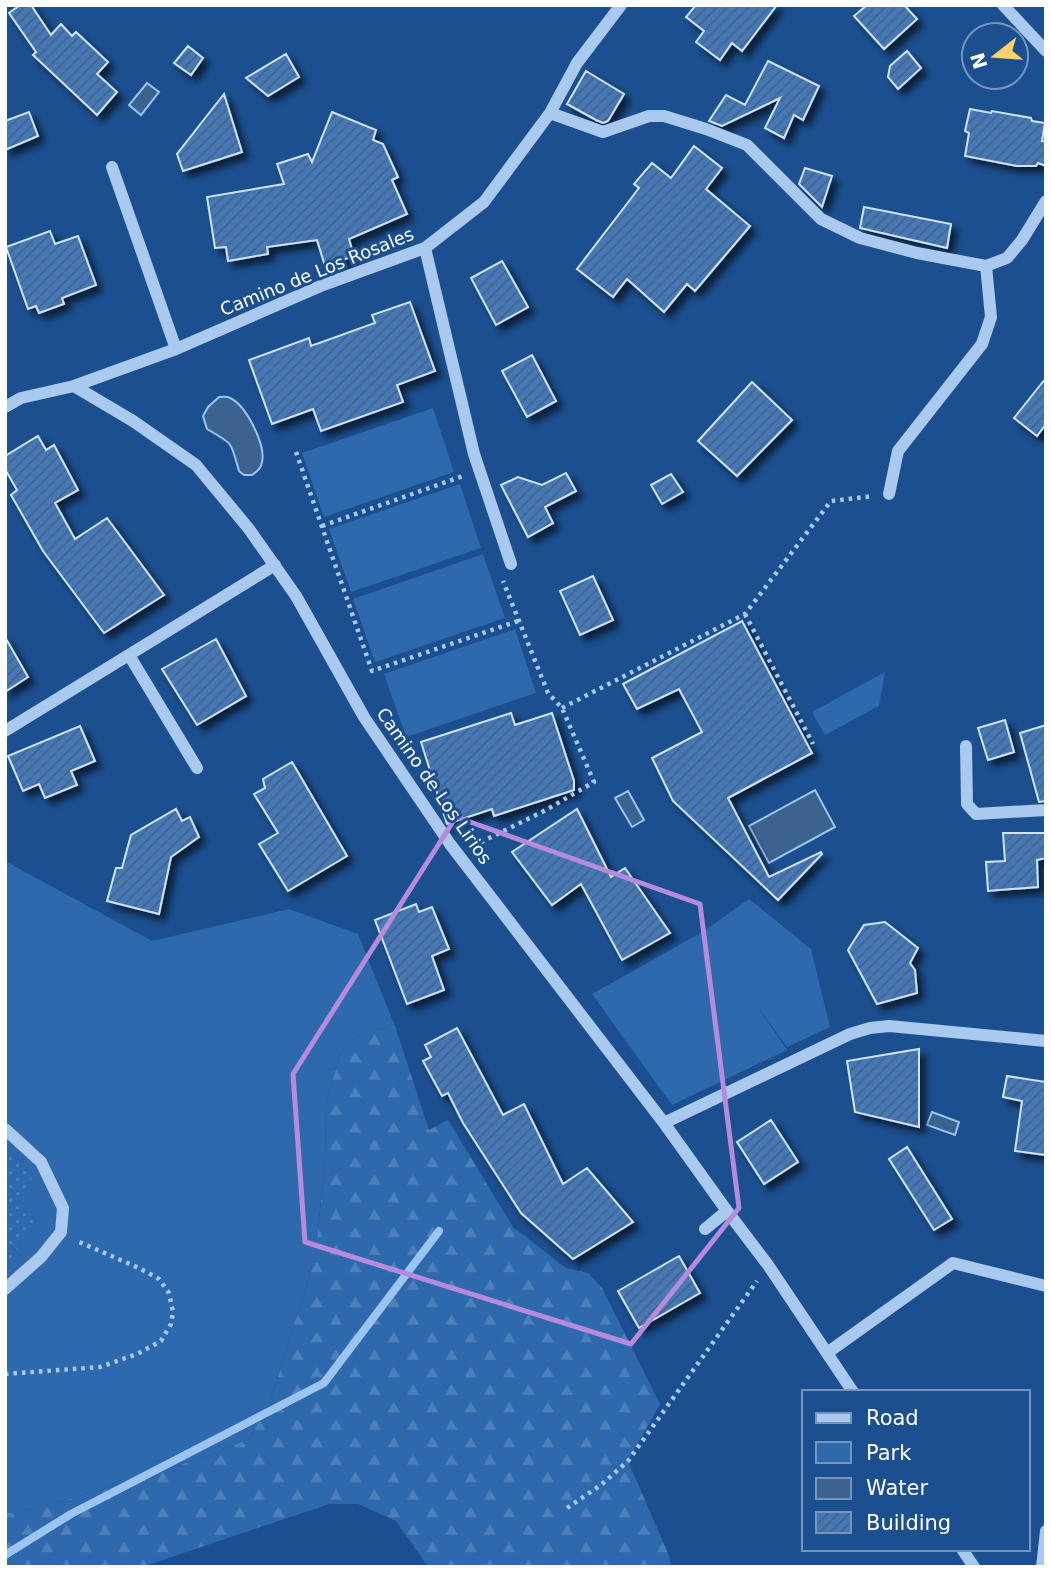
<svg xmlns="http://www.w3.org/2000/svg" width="1051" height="1572" viewBox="0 0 1051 1572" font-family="'DejaVu Sans',sans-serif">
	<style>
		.grass { fill: url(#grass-dots) }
		.forest { fill: url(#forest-firs) }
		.park { fill: #2e69ad }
		.water { fill: #3c6290; stroke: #9cc4f0; stroke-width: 2 }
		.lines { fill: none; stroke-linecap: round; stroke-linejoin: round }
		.stream { stroke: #9cc4f0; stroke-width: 8 }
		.building { fill: url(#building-hatch); stroke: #cfe3fa; stroke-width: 2; filter: url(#shadow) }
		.path { stroke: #a9c9ee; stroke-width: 4.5; stroke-dasharray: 3.5 5; stroke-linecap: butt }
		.minor { stroke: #a9c9ee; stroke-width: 12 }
		.marked { fill: none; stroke: #b68bdc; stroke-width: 5; stroke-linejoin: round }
		.labels { text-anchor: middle; stroke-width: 6; stroke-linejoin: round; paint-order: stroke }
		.street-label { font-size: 18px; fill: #fff; stroke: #1b4f8f }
	</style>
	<defs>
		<pattern id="grass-dots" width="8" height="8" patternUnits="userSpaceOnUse" patternTransform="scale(1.75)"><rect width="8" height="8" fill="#2e69ad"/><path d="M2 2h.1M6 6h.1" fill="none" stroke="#4d80b9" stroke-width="1.8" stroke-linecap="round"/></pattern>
		<pattern id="forest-firs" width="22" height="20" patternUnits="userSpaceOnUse" patternTransform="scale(1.75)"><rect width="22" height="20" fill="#2e69ad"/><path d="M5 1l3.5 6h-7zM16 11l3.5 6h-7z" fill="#4d80b9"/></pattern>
		<pattern id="building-hatch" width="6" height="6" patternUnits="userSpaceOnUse" patternTransform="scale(1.75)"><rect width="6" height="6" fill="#4478b7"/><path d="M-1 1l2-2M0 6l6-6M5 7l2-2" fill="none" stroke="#486282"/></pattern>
		<filter id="shadow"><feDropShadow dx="6" dy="6" stdDeviation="3.5" flood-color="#0009"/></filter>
	</defs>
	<rect width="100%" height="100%" fill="#1b4f8f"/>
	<path class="grass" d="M5 1145 34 1175 37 1220 5 1267Z"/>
	<path class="forest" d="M395 1026 429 1130 448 1120 513 1227 566 1268 588 1273 602 1288 660 1404 628 1461 670 1558 671 1567H428L396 1521 358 1504H329L142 1567H5V1513H15L69 1499 214 1454 250 1438 270 1402 315 1257 325 1164 326 1103 341 1051 362 1033Z"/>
	<path class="park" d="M433 408 454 472 324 517 302 453Z
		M460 484 481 548 351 592 329 529Z
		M483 554 505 618 375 662 353 599Z
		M515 629 536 693 406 737 384 674Z
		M885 672 879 706 825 735 812 712Z
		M5 861 152 941 289 909 358 934 395 1026 362 1033 341 1051 326 1103 325 1164 315 1257 270 1402 250 1438 214 1454 69 1499 15 1513H5V1267L37 1220 14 1204 34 1175 5 1145Z
		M749 899 811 949 830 1027 787 1047 755 1003 787 1050 672 1105 592 994 704 931Z"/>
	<path class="water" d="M147 83 159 92 141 115 129 105Z
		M219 397C223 397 227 396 230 398 246 405 266 445 262 462 261 469 257 471 252 475H244L239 471C230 440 234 445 207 429L203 416 208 407Z
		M815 790 835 827 769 863 749 826Z
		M628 791 644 820 632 827 615 798Z
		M932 1112 959 1122 955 1135 927 1125Z"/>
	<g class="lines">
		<path class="stream" d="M5 1555 71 1514 324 1383 439 1231"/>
	</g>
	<path class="building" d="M20 5H31L51 35 61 24 72 36 76 32 108 62 97 74 117 92 97 115 33 55 36 52 9 13Z
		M696 5H777L742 51 732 43 720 60 696 42 704 31 686 17Z
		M867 5H904L917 19 884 49 854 16Z
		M188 46 203 58 191 75 174 63Z
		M907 51 921 68 898 89 888 77 890 66Z
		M286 54 299 77 268 96 246 78Z
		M768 61 819 86 803 120 794 115 784 138 765 128 780 98 722 126 709 121 726 95 745 105Z
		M586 71 624 94 608 121 603 123 596 120 567 104Z
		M224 94 242 152 183 171 177 154Z
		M970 109 991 113 992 111 1031 118 1032 121 1045 123 1042 141 1046 142V166L1038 163 1036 166H1017L965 156 969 133 965 131Z
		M29 112 38 136 5 150V121Z
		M332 112 376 130 373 140 383 144 398 177 392 180 407 214 349 239 354 256 325 266 317 240 267 247 268 254 228 261 226 247 215 248 207 197 284 184 277 164 308 154 312 162Z
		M694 146 722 168 706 189 750 226 695 291 687 284 664 312 627 279 613 297 577 269 639 188 634 184 652 163 671 178Z
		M805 168 832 176 822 207 799 184Z
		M864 207 951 224 947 248 860 228Z
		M50 231 55 244 78 236 96 285 62 298 64 304 39 313 36 306 28 309 6 247Z
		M502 261 528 307 496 325 471 278Z
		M410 302 435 371 397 385 403 402 321 431 313 409 272 424 249 360 309 338 311 346 375 323 372 315Z
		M532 355 556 401 527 417 502 371Z
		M1046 378V424L1037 436 1014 418Z
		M752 382 792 420 737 476 698 441Z
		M38 436 46 450 54 445 78 490 55 503 75 539 107 518 164 595 104 633 43 551 11 495 17 490 5 469V456Z
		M566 473 576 491 545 507 553 523 528 537 501 485 518 477 542 485Z
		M671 474 683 492 662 504 651 485Z
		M593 576 613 620 580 635 560 591Z
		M742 621 812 753 728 798 769 877 821 852 822 854 778 900 673 801 652 758 702 732 679 689 637 709 623 684Z
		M5 637 28 677 5 692Z
		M216 639 246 696 197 725 162 669Z
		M511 713 515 725 552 713 574 781V790L494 816 492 809 447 824 421 742Z
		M1005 720 1014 752 988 760 978 728Z
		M1046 725V801L1039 802 1020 733Z
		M80 726 95 761 71 771 77 785 45 798 39 784 23 791 8 756Z
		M292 762 347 856 288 891 259 844 278 833 254 794 265 788 263 779Z
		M176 809 182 821 190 817 199 837 171 857 159 914 107 901 116 868H122L131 835Z
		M577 809 611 877 625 868 670 933 622 960 581 884 552 905 512 852Z
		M1003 833H1046V858L1037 860 1038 887 988 891 986 862 1005 861Z
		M416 904 419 912 432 907 449 949 432 956 444 990 407 1004 375 920Z
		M885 922 918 948 910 963 915 970 917 993 877 1004 848 950 864 925Z
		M457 1028 503 1115 524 1104 563 1184 587 1168 633 1222 573 1259 521 1213 463 1123 448 1093 442 1096 423 1061 431 1057 425 1045Z
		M919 1049V1127L855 1112 847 1061Z
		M1007 1076 1046 1082V1155L1015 1151 1022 1101 1003 1097Z
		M771 1120 798 1162 764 1184 737 1142Z
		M907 1147 952 1219 934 1230 889 1159Z
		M679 1256 700 1293 639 1328 618 1291Z"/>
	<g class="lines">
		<path class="path" d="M296 452 372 671 518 621
			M322 526 463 476
			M745 614 813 744
			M562 708 745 614 831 501 874 496
			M473 846 546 810 594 782 562 708 548 693 503 581
			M5 1374 100 1367 137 1354 161 1341 171 1324 173 1312 169 1293 159 1279 139 1268 77 1241
			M567 1508 601 1485 628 1461 757 1281"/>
		<path class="minor" d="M1003 5 1046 51
			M550 113 603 132 649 116H664L706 129 747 145 821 219 860 238 917 253 986 266 1007 258 1022 240 1046 201
			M112 167 176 349
			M425 248 474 454 511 564
			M74 386 133 421 196 465 249 529 296 596 364 717 450 844 664 1123 727 1211 705 1229
			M5 407 21 398 74 386 176 349 323 285 425 248 484 202 550 113 577 63 621 5
			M889 494 898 451 982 344 991 317 986 266
			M129 655 197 768
			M5 731 275 565
			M966 746 967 804 976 814 1046 810
			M664 1123 850 1034 870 1028 889 1026 1046 1041
			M5 1129 41 1162 63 1208 61 1232 41 1257 5 1289
			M727 1211 768 1265 853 1392
			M827 1353 953 1263 1046 1286
			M962 1549 974 1567
			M1042 1567 1046 1531"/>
	</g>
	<path class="marked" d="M456 817 700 904 739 1208 631 1344 305 1242 293 1074Z"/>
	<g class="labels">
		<g class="street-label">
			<text transform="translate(317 272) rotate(-22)" y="6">Camino de Los Rosales</text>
			<text transform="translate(434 786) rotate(55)" y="6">Camino de Los Lirios</text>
		</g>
	</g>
	<rect width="1051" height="1572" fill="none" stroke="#ffffff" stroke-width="14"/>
	<rect x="802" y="1390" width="228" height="161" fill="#1b4f8f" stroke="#7695bc" stroke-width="2"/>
	<rect x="816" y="1413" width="35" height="10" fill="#a9c9ee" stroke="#7695bc" stroke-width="2"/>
	<text x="866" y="1425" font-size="21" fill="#ffffff">Road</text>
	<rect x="816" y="1442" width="35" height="21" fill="#2e69ad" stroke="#7695bc" stroke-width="2"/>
	<text x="866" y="1460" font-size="21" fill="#ffffff">Park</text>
	<rect x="816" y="1478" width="35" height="21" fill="#3c6290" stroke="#7695bc" stroke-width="2"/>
	<text x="866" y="1495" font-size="21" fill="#ffffff">Water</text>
	<rect x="816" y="1512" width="35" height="21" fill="url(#building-hatch)" stroke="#7695bc" stroke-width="2"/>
	<text x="866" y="1530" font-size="21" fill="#ffffff">Building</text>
	<g transform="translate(995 56) rotate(253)"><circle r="33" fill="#1b4f8f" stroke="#7695bc" stroke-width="2"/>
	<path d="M0-5L12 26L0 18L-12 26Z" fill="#ffd166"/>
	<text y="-10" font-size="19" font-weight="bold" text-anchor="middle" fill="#ffffff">N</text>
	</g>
</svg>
